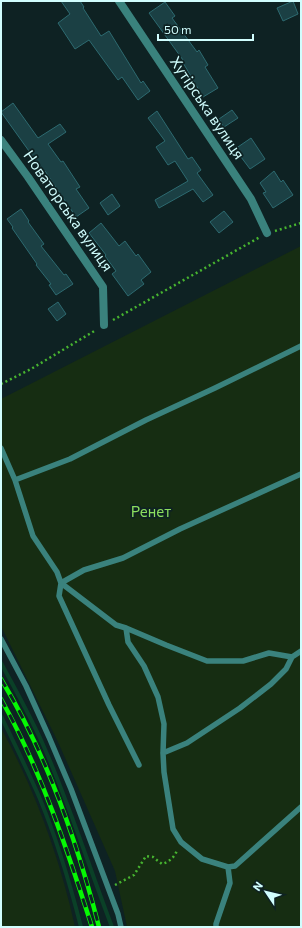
<svg xmlns="http://www.w3.org/2000/svg" width="302" height="928" viewBox="0 0 302 928" font-family="Commissioner,sans-serif">
	<style>
		.green { fill: #162d12 }
		.lines { fill: none; stroke-linecap: round; stroke-linejoin: round }
		.stream { stroke: #0a4027; stroke-width: 4 }
		.building { fill: #1b4044; stroke: #2d6a70 }
		.path { stroke: #47b430; stroke-width: 2.5; stroke-dasharray: 2 3; stroke-linecap: butt }
		.lane { stroke: #3a827d; stroke-width: 5.5 }
		.street { stroke: #3a827d; stroke-width: 8 }
		.rail-casing { stroke: #06f803; stroke-width: 4.5 }
		.rail { stroke: #0e2223; stroke-width: 3; stroke-dasharray: 9; stroke-linecap: butt }
		.labels { text-anchor: middle; stroke-width: 3.5; stroke-linejoin: round; paint-order: stroke }
		.street-label { font-size: 15px; fill: #d1fefe; stroke: #0e2223 }
		.park-label { font-size: 15px; fill: #8cde5e; stroke: #0e2223 }
	</style>
	<rect width="100%" height="100%" fill="#0e2223"/>
	<path class="green" d="M301 246V927H127L115 871 58 742 1 626V399Z
		M1 728C35 790 60 858 75 927H1Z"/>
	<g class="lines">
		<path class="stream" d="M1 663C16 691 32 719 44 747 70 806 89 867 112 927
			M1 716C14 743 28 771 40 799 57 840 70 884 81 927"/>
	</g>
	<path class="building" d="M61 1H80L84 7 83 8 101 36 109 31 141 83 143 81 150 91 138 100 122 77 118 80 89 40 75 49 58 23 70 14Z
		M293 1 298 14 283 21 277 8Z
		M165 2 175 16 172 18 197 52 199 50 208 65 205 67 218 88 203 97 182 61 183 60 149 13Z
		M13 103 38 138 60 124 66 132 48 144 61 162 63 161 80 187 76 189 89 208 76 217 45 171 44 172 1 112Z
		M232 110 238 118 224 127 219 119Z
		M157 111 188 159 192 157 201 170 197 173 213 195 203 202 193 189 159 208 155 200 188 181 175 161 168 165 156 147 165 141 148 118Z
		M251 138 265 159 250 169 235 149Z
		M274 171 281 182 283 180 293 195 273 208 263 193 266 192 260 183Z
		M112 194 120 206 108 215 100 203Z
		M21 209 29 221 28 222 44 244 41 246 64 275 66 274 73 284 56 295 49 285 51 284 36 265 37 264 12 228 13 227 7 219Z
		M224 211 233 222 219 233 210 222Z
		M101 223 119 246 125 241 136 256 138 254 151 272 141 280 144 284 128 296 112 274 116 271 105 256 106 255 89 233Z
		M58 302 66 314 57 321 48 309Z"/>
	<g class="lines">
		<path class="path" d="M275 231 301 223
			M113 320 260 237
			M1 384 31 369 96 330
			M115 885 134 875 146 856 153 857 162 864C169 862 175 857 177 850"/>
		<path class="lane" d="M1 448 15 480 33 536 57 572 61 583 116 625 126 628 166 645 207 661H243L269 653 292 657 301 651
			M15 480 70 459 146 420 215 388 301 346
			M126 628 128 642 144 666 158 697 164 724 163 753 164 772 173 829 181 842 202 859 228 867 235 866 301 807
			M1 639 26 686 49 737 71 789 118 914 121 927
			M163 753 187 743 240 708 271 684 286 669 292 657
			M139 765 109 705 59 596 61 583 84 570 123 558 180 529 301 474
			M216 927V924L230 883 228 867"/>
		<path class="street" d="M119 1 251 199 267 233
			M1 140 28 177 103 287 104 325"/>
		<g class="rail-casing">
			<path id="rail" d="M1 679C47 755 77 841 99 927
				M1 699C41 770 67 849 92 927"/>
		</g>
		<use href="#rail" class="rail"/>
	</g>
	<g class="labels">
		<g class="street-label">
			<text transform="translate(207 108) rotate(56)" y="5">Хутірська вулиця</text>
			<text transform="translate(68 211) rotate(55)" y="5">Новаторська вулиця</text>
		</g>
		<g class="park-label">
			<text x="151" y="517">Ренет</text>
		</g>
	</g>
	<rect width="302" height="928" fill="none" stroke="#d1fefe" stroke-width="4"/>
	<g transform="translate(266 892) rotate(305)" stroke="#0e2223" stroke-width="3" paint-order="stroke">
	<path d="M0-3L7 15L0 10L-7 15Z" fill="#d1fefe"/>
	<text y="-6" font-size="11" font-weight="bold" text-anchor="middle" fill="#d1fefe">N</text>
	</g>
	<path d="M158 34v6h95v-6" fill="none" stroke="#d1fefe" stroke-width="2"/>
	<text x="164" y="34" font-size="12" fill="#d1fefe" stroke="#0e2223" stroke-width="3" paint-order="stroke">50 m</text>
</svg>
